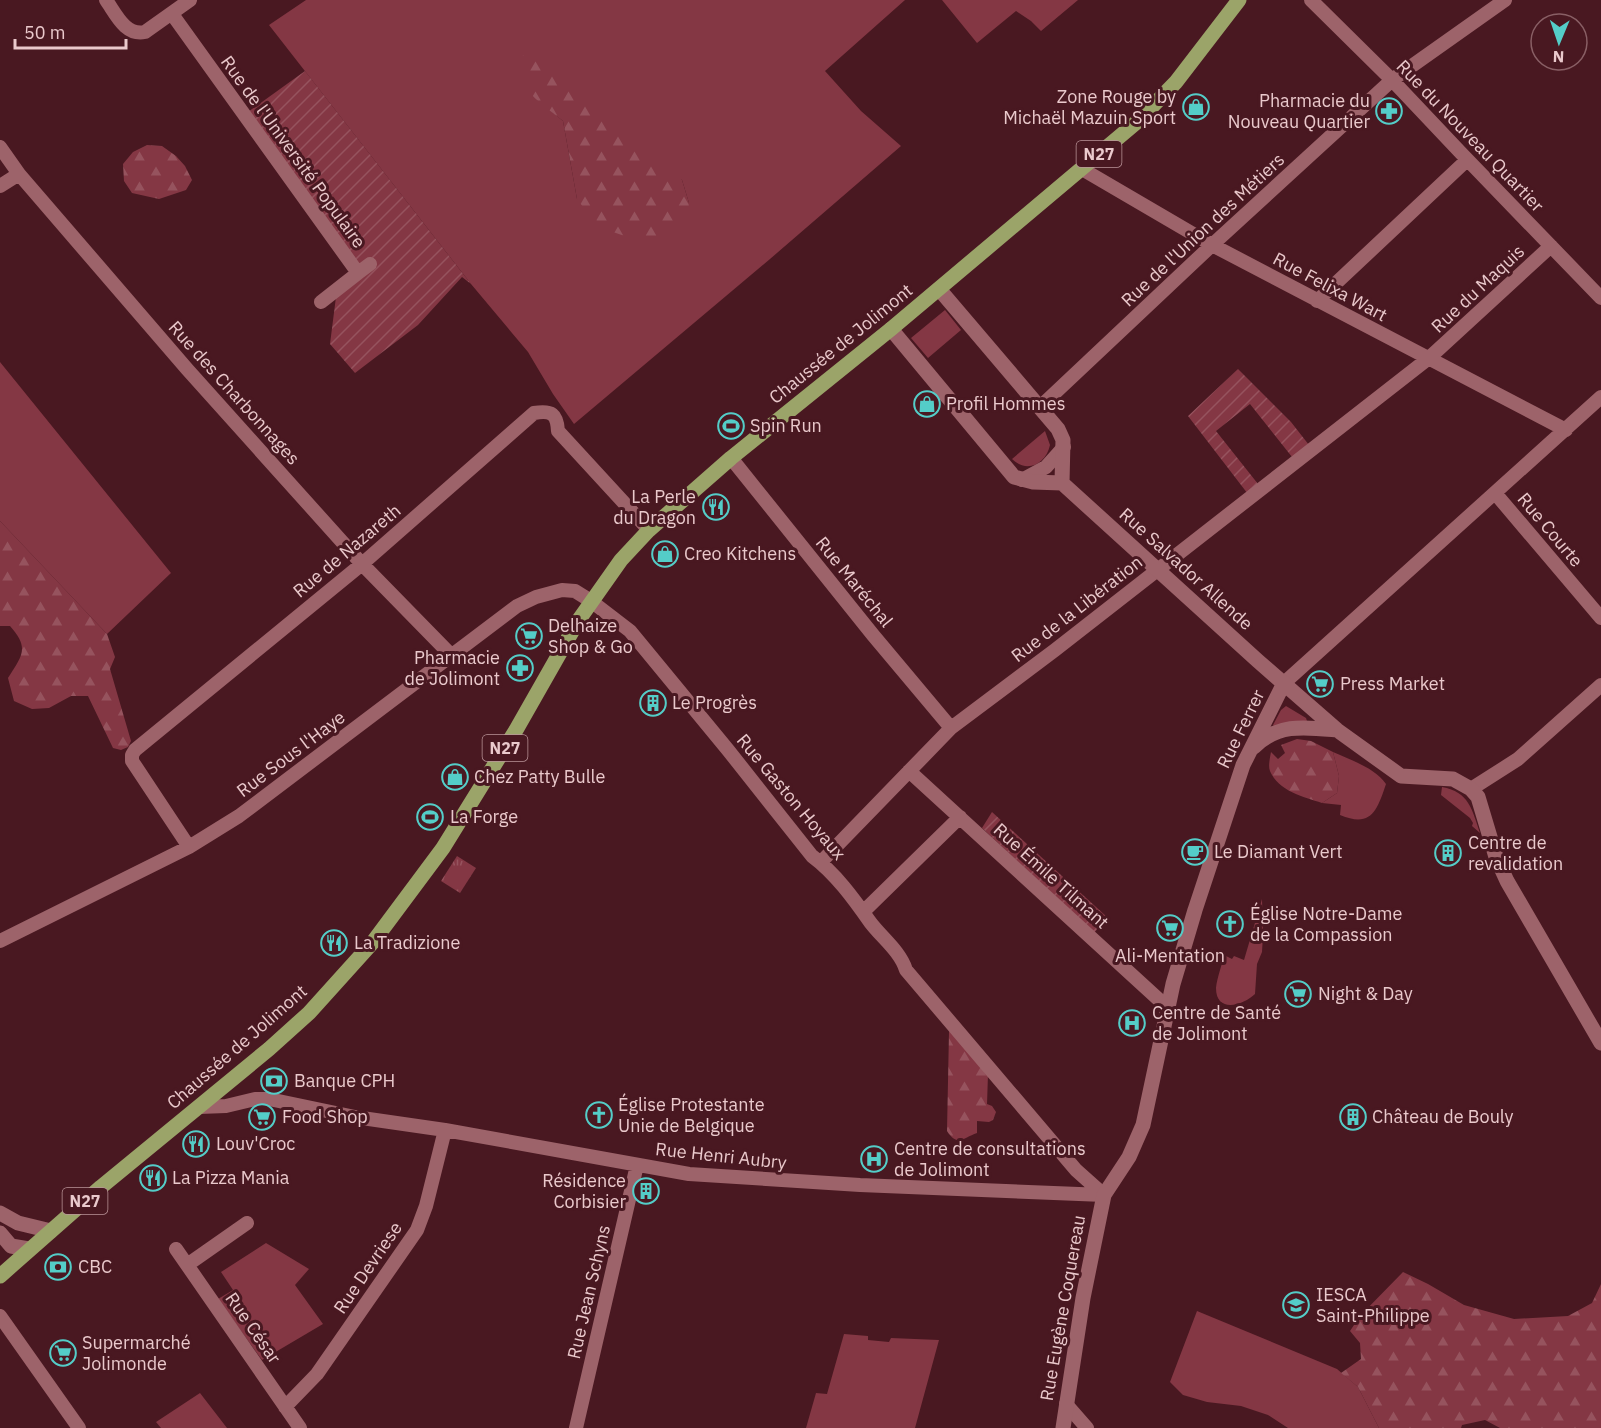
<svg xmlns="http://www.w3.org/2000/svg" width="1601" height="1428" viewBox="0 0 1601 1428" font-family="'IBM Plex Sans',sans-serif">
	<style>
		.grass { fill: #843744; fill-rule: evenodd }
		.forest { fill: url(#forest-firs) }
		.park { fill: url(#park-tufts) }
		.garden { fill: url(#garden-furrows) }
		.lines { fill: none; stroke-linecap: round; stroke-linejoin: round }
		.minor { stroke: #9d636a; stroke-width: 14 }
		.tertiary { stroke: #9d636a; stroke-width: 15 }
		.primary { stroke: #9ba469; stroke-width: 15 }
		.labels { text-anchor: middle; stroke-width: 6; stroke-linejoin: round; paint-order: stroke }
		.shield { fill: #491821; stroke: #ba9499; stroke-width: 1.5 }
		.shield-label { font-size: 16px; font-weight: bold; fill: #eac9cc }
		.poi-label { font-size: 18px; fill: #eac9cc; stroke: #491821; text-anchor: start }
		.street-label { font-size: 18px; fill: #eac9cc; stroke: #491821 }
	</style>
	<defs>
		<pattern id="forest-firs" width="22" height="20" patternUnits="userSpaceOnUse" patternTransform="scale(1.5)"><rect width="22" height="20" fill="#843744"/><path d="M5 1l3.5 6h-7zM16 11l3.5 6h-7z" fill="#96535e"/></pattern>
		<pattern id="park-tufts" width="24" height="20" patternUnits="userSpaceOnUse" patternTransform="scale(1.5)"><rect width="24" height="20" fill="#843744"/><path d="M3 7l-1-3M5 7V3M7 7l1-3M15 17l-1-3M17 17v-4M19 17l1-3" fill="none" stroke="#96535e"/></pattern>
		<pattern id="garden-furrows" width="10" height="10" patternUnits="userSpaceOnUse" patternTransform="scale(1.5)"><rect width="10" height="10" fill="#843744"/><path d="M-1 1l2-2M0 10L10 0M9 11l2-2" fill="none" stroke="#96535e"/></pattern>
	</defs>
	<rect width="100%" height="100%" fill="#491821"/>
	<path class="grass" d="M306 0H905L825 71 861 111 901 146 770 259 574 424 553 394 528 352 471 284 269 25ZM550 110 682 180 689 203 577 199 563 121Z
		M942 0H1078L1041 31 1031 21 1016 11 977 43Z
		M945 310 961 330 928 358 911 338Z
		M0 362 171 573 107 634 0 521Z
		M1045 431 1050 445C1046 464 1027 474 1012 459Z
		M1286 706 1306 718 1307 721 1275 728 1273 725 1281 710Z
		M1333 752C1351 760 1375 768 1386 784 1377 811 1371 828 1340 815L1341 805 1322 803 1337 793 1339 776Z
		M1442 787C1469 792 1472 809 1480 833L1472 826 1473 823 1470 818 1441 795Z
		M1262 899 1263 935 1262 952 1257 964 1255 994C1244 1005 1216 1014 1216 988 1217 978 1222 965 1224 955L1232 959 1234 956 1244 960Z
		M266 1243 309 1269 295 1285 323 1324 262 1360 218 1299 233 1290 221 1272Z
		M1197 1311 1337 1369 1358 1387 1379 1428H1288L1268 1415 1241 1406 1207 1402 1183 1395 1170 1382Z
		M844 1334 868 1336V1340L889 1342 891 1338 939 1340 915 1428H806L816 1393 827 1394Z
		M200 1393 227 1428H161L156 1422Z"/>
	<path class="forest" d="M542 52 682 180 689 203 687 222 671 237 651 245 613 232 590 216 577 199 563 121C538 100 520 93 517 57Z
		M147 145 162 146 176 156 185 166 192 180 186 190 159 199 132 193 124 181 123 164 133 152Z
		M0 521 107 634 115 657 110 669 131 741 128 747 121 750 113 748 88 696H71L49 708 32 709 14 701 8 678C22 656 30 648 10 626H0Z
		M1297 739 1311 741 1333 752 1339 776 1337 793 1322 803C1304 797 1278 791 1270 771 1268 766 1270 758 1271 752L1278 759 1285 753 1281 745Z
		M951 1029 988 1074 987 1104 992 1106 996 1112 993 1120 989 1122 977 1121V1133C964 1137 958 1148 947 1131L949 1032Z
		M1403 1272 1428 1284 1464 1305 1514 1319 1568 1316 1592 1303 1601 1284V1428H1500L1485 1420 1462 1425 1461 1428H1379L1358 1387 1341 1373 1361 1359 1360 1343 1350 1331 1360 1316Z"/>
	<path class="park" d="M457 856 476 868 460 893 441 881Z"/>
	<path class="garden" d="M305 71 471 284 462 277 418 325 355 373 330 344 337 289 358 273 244 115Z
		M1238 369 1291 422 1309 445 1296 462 1250 404 1216 431 1262 489 1251 498 1188 416Z
		M992 812 1107 917 1094 933 982 828Z"/>
	<g class="lines">
		<path class="minor" d="M106 0C116 14 125 36 145 32L190 0
			M1311 0 1392 80 1461 153 1601 298
			M172 14 358 273 321 302
			M0 147 19 174 187 369 362 564 451 655
			M1082 169 1212 245 1566 430
			M0 186 19 174
			M358 273 370 264
			M1317 301 1467 160
			M1040 407 1212 245 1392 80 1505 0
			M731 458 873 635 951 728
			M1022 480 1046 467 1064 447
			M1495 493 1601 618
			M1284 683 1601 397
			M909 771 1168 1008
			M1471 789 1518 759 1601 685
			M189 847 132 761V755L135 750 362 564 534 413C552 410 557 414 558 431L649 530
			M821 862 951 728 1055 650 1429 358 1551 246
			M864 911 960 817
			M0 941 189 847 239 816 517 606 536 597 562 590 575 591 591 601 630 631 728 750 812 856C835 873 854 899 870 922 882 938 900 951 906 970L1076 1170 1104 1195
			M199 1107 226 1106 255 1099H269L355 1117 445 1130 689 1174 860 1185 1104 1195
			M176 1249 300 1428
			M187 1265 247 1223
			M0 1316 79 1428
			M1066 1404 1087 1428
			M285 1407 317 1374 417 1230 426 1206 445 1130
			M576 1428 637 1165"/>
		<path class="tertiary" d="M939 289 1058 429 1063 440 1062 483
			M891 329 1014 477 1033 482 1062 483
			M1062 483 1258 661 1337 730 1401 776 1453 779 1471 789 1478 797 1496 857 1507 881 1601 1043
			M1254 747C1278 723 1305 727 1337 730
			M0 1213 18 1223 51 1231
			M0 1233 11 1246 29 1249
			M1063 1428 1083 1298 1104 1195 1129 1157 1143 1125 1173 984 1195 910 1243 765 1284 683"/>
		<path class="primary" d="M0 1276 101 1187 269 1049 309 1013 373 942 443 848 516 730 578 621 621 560 649 530 731 458 891 329 1138 121 1176 82 1239 0"/>
	</g>
	<defs>
		<g id="shop-ring" transform="scale(1.35)"><circle r="9.5" fill="#491821" stroke="#54cdc8" stroke-width="1.5"/><path d="M-5-2.5h2.3a2.7 3.5 0 0 1 5.4 0H5L5.5 6h-11ZM-1.5-2.5h3a1.5 2.3 0 0 0-3 0Z" fill="#54cdc8"/></g>
		<g id="pharmacy-ring" transform="scale(1.35)"><circle r="9.5" fill="#491821" stroke="#54cdc8" stroke-width="1.5"/><path d="M-2-6h4v4h4v4h-4v4h-4v-4h-4v-4h4Z" fill="#54cdc8"/></g>
		<g id="stadium-ring" transform="scale(1.35)"><circle r="9.5" fill="#491821" stroke="#54cdc8" stroke-width="1.5"/><path d="M0-5a6.5 5 0 1 0 0 10a6.5 5 0 1 0 0-10ZM-3.5-1.8h7v3.6h-7Z" fill="#54cdc8"/></g>
		<g id="restaurant-ring" transform="scale(1.35)"><circle r="9.5" fill="#491821" stroke="#54cdc8" stroke-width="1.5"/><path d="M-5-6h1v4h1v-4h1v4h1v-4h1v5L-1.5 .5V6h-2V.5L-5-1ZM5-6V6H3V1.5H1.5Q1.5-4 5-6Z" fill="#54cdc8"/></g>
		<g id="supermarket-ring" transform="scale(1.35)"><circle r="9.5" fill="#491821" stroke="#54cdc8" stroke-width="1.5"/><path d="M-6-5.5h2.5l.6 2H6L4.5 2H-2.5L-4.4-4H-6ZM-1.5 3.2a1.3 1.3 0 1 0 .1 0ZM3 3.2a1.3 1.3 0 1 0 .1 0Z" fill="#54cdc8"/></g>
		<g id="building-ring" transform="scale(1.35)"><circle r="9.5" fill="#491821" stroke="#54cdc8" stroke-width="1.5"/><path d="M-4-6H4V6H1V3H-1V6H-4ZM-2.5-4.3h1.7v1.8h-1.7ZM.8-4.3h1.7v1.8H.8ZM-2.5-1h1.7V.8h-1.7ZM.8-1h1.7V.8H.8Z" fill="#54cdc8"/></g>
		<g id="cafe-ring" transform="scale(1.35)"><circle r="9.5" fill="#491821" stroke="#54cdc8" stroke-width="1.5"/><path d="M-5.5-4.5H6V0H3Q3 3.5 0 3.5H-2.5Q-5.5 3.5-5.5 0ZM3-3.2v2h1.7v-2ZM-6 4.5H4V6H-6Z" fill="#54cdc8"/></g>
		<g id="church-ring" transform="scale(1.35)"><circle r="9.5" fill="#491821" stroke="#54cdc8" stroke-width="1.5"/><path d="M-1.2-6h2.4v3.5h3.3v2.4h-3.3V6h-2.4V-.1h-3.3v-2.4h3.3Z" fill="#54cdc8"/></g>
		<g id="hospital-ring" transform="scale(1.35)"><circle r="9.5" fill="#491821" stroke="#54cdc8" stroke-width="1.5"/><path d="M-5-5h3v3.5h4V-5h3V5h-3V1.5h-4V5h-3Z" fill="#54cdc8"/></g>
		<g id="bank-ring" transform="scale(1.35)"><circle r="9.5" fill="#491821" stroke="#54cdc8" stroke-width="1.5"/><path d="M-6-4H6V4H-6ZM0-2.3a2.3 2.3 0 1 0 0 4.6a2.3 2.3 0 1 0 0-4.6Z" fill="#54cdc8"/></g>
		<g id="school-ring" transform="scale(1.35)"><circle r="9.5" fill="#491821" stroke="#54cdc8" stroke-width="1.5"/><path d="M0-5L7-2L0 1L-7-2ZM-4 1L0 2.5L4 1V4Q0 6-4 4Z" fill="#54cdc8"/></g>
	</defs>
	<g fill-rule="evenodd">
		<use href="#shop-ring" x="1196" y="107"/>
		<use href="#pharmacy-ring" x="1389" y="111"/>
		<use href="#shop-ring" x="927" y="404"/>
		<use href="#stadium-ring" x="731" y="426"/>
		<use href="#restaurant-ring" x="716" y="507"/>
		<use href="#shop-ring" x="665" y="554"/>
		<use href="#supermarket-ring" x="529" y="636"/>
		<use href="#pharmacy-ring" x="520" y="668"/>
		<use href="#supermarket-ring" x="1320" y="684"/>
		<use href="#building-ring" x="653" y="703"/>
		<use href="#shop-ring" x="455" y="777"/>
		<use href="#stadium-ring" x="430" y="817"/>
		<use href="#cafe-ring" x="1195" y="852"/>
		<use href="#building-ring" x="1448" y="853"/>
		<use href="#church-ring" x="1230" y="924"/>
		<use href="#supermarket-ring" x="1170" y="928"/>
		<use href="#restaurant-ring" x="334" y="943"/>
		<use href="#supermarket-ring" x="1298" y="994"/>
		<use href="#hospital-ring" x="1132" y="1023"/>
		<use href="#bank-ring" x="274" y="1081"/>
		<use href="#church-ring" x="599" y="1115"/>
		<use href="#supermarket-ring" x="262" y="1117"/>
		<use href="#building-ring" x="1353" y="1117"/>
		<use href="#restaurant-ring" x="196" y="1144"/>
		<use href="#hospital-ring" x="874" y="1159"/>
		<use href="#restaurant-ring" x="153" y="1178"/>
		<use href="#building-ring" x="646" y="1191"/>
		<use href="#bank-ring" x="58" y="1267"/>
		<use href="#school-ring" x="1296" y="1305"/>
		<use href="#supermarket-ring" x="63" y="1353"/>
	</g>
	<g class="labels">
		<g class="shield">
			<rect x="1076.5" y="141" width="45" height="26" rx="4.5"/>
			<rect x="482.5" y="735" width="45" height="26" rx="4.5"/>
			<rect x="62.5" y="1188" width="45" height="26" rx="4.5"/>
		</g>
		<g class="shield-label">
			<text x="1099" y="160">N27</text>
			<text x="505" y="754">N27</text>
			<text x="85" y="1207">N27</text>
		</g>
		<g class="poi-label">
			<text x="1176" y="103" text-anchor="end">Zone Rouge by<tspan x="1176" dy="21">Michaël Mazuin Sport</tspan></text>
			<text x="1370" y="107" text-anchor="end">Pharmacie du<tspan x="1370" dy="21">Nouveau Quartier</tspan></text>
			<text x="946" y="410">Profil Hommes</text>
			<text x="750" y="432">Spin Run</text>
			<text x="696" y="503" text-anchor="end">La Perle<tspan x="696" dy="21">du Dragon</tspan></text>
			<text x="684" y="560">Creo Kitchens</text>
			<text x="548" y="632">Delhaize<tspan x="548" dy="21">Shop &amp; Go</tspan></text>
			<text x="500" y="664" text-anchor="end">Pharmacie<tspan x="500" dy="21">de Jolimont</tspan></text>
			<text x="1340" y="690">Press Market</text>
			<text x="672" y="709">Le Progrès</text>
			<text x="474" y="783">Chez Patty Bulle</text>
			<text x="450" y="823">La Forge</text>
			<text x="1468" y="849">Centre de<tspan x="1468" dy="21">revalidation</tspan></text>
			<text x="1214" y="858">Le Diamant Vert</text>
			<text x="1250" y="920">Église Notre-Dame<tspan x="1250" dy="21">de la Compassion</tspan></text>
			<text x="354" y="949">La Tradizione</text>
			<text x="1170" y="962" text-anchor="middle">Ali-Mentation</text>
			<text x="1318" y="1000">Night &amp; Day</text>
			<text x="1152" y="1019">Centre de Santé<tspan x="1152" dy="21">de Jolimont</tspan></text>
			<text x="294" y="1087">Banque CPH</text>
			<text x="618" y="1111">Église Protestante<tspan x="618" dy="21">Unie de Belgique</tspan></text>
			<text x="282" y="1123">Food Shop</text>
			<text x="1372" y="1123">Château de Bouly</text>
			<text x="216" y="1150">Louv'Croc</text>
			<text x="894" y="1155">Centre de consultations<tspan x="894" dy="21">de Jolimont</tspan></text>
			<text x="172" y="1184">La Pizza Mania</text>
			<text x="626" y="1187" text-anchor="end">Résidence<tspan x="626" dy="21">Corbisier</tspan></text>
			<text x="78" y="1273">CBC</text>
			<text x="1316" y="1301">IESCA<tspan x="1316" dy="21">Saint-Philippe</tspan></text>
			<text x="82" y="1349">Supermarché<tspan x="82" dy="21">Jolimonde</tspan></text>
		</g>
		<g class="street-label">
			<text transform="translate(1470 136) rotate(46)" y="6">Rue du Nouveau Quartier</text>
			<text transform="translate(293 152) rotate(54)" y="6">Rue de l'Université Populaire</text>
			<text transform="translate(1203 230) rotate(-43)" y="6">Rue de l'Union des Métiers</text>
			<text transform="translate(1330 287) rotate(28)" y="6">Rue Felixa Wart</text>
			<text transform="translate(1478 289) rotate(-43)" y="6">Rue du Maquis</text>
			<text transform="translate(841 344) rotate(-39)" y="6">Chaussée de Jolimont</text>
			<text transform="translate(234 393) rotate(48)" y="6">Rue des Charbonnages</text>
			<text transform="translate(1550 530) rotate(50)" y="6">Rue Courte</text>
			<text transform="translate(347 551) rotate(-40)" y="6">Rue de Nazareth</text>
			<text transform="translate(1186 569) rotate(42)" y="6">Rue Salvador Allende</text>
			<text transform="translate(854 582) rotate(51)" y="6">Rue Maréchal</text>
			<text transform="translate(1077 609) rotate(-38)" y="6">Rue de la Libération</text>
			<text transform="translate(1241 729) rotate(-64)" y="6">Rue Ferrer</text>
			<text transform="translate(291 754) rotate(-37)" y="6">Rue Sous l'Haye</text>
			<text transform="translate(791 797) rotate(50)" y="6">Rue Gaston Hoyaux</text>
			<text transform="translate(1051 876) rotate(42)" y="6">Rue Émile Tilmant</text>
			<text transform="translate(237 1047) rotate(-41)" y="6">Chaussée de Jolimont</text>
			<text transform="translate(721 1156) rotate(6)" y="6">Rue Henri Aubry</text>
			<text transform="translate(368 1268) rotate(-56)" y="6">Rue Devriese</text>
			<text transform="translate(589 1292) rotate(-77)" y="6">Rue Jean Schyns</text>
			<text transform="translate(1063 1308) rotate(-80)" y="6">Rue Eugène Coquereau</text>
			<text transform="translate(253 1328) rotate(55)" y="6">Rue César</text>
		</g>
	</g>
	<g transform="translate(1559 42) rotate(182)"><circle r="28" fill="#491821" stroke="#895f65" stroke-width="1.5"/>
	<path d="M0-4.5L10 22L0 15L-10 22Z" fill="#54cdc8"/>
	<text y="-9" font-size="16" font-weight="bold" text-anchor="middle" fill="#eac9cc">N</text>
	</g>
	<path d="M15 39v9h111v-9" fill="none" stroke="#eac9cc" stroke-width="3"/>
	<text x="24" y="39" font-size="18" fill="#eac9cc" stroke="#491821" stroke-width="4.5" paint-order="stroke">50 m</text>
</svg>
